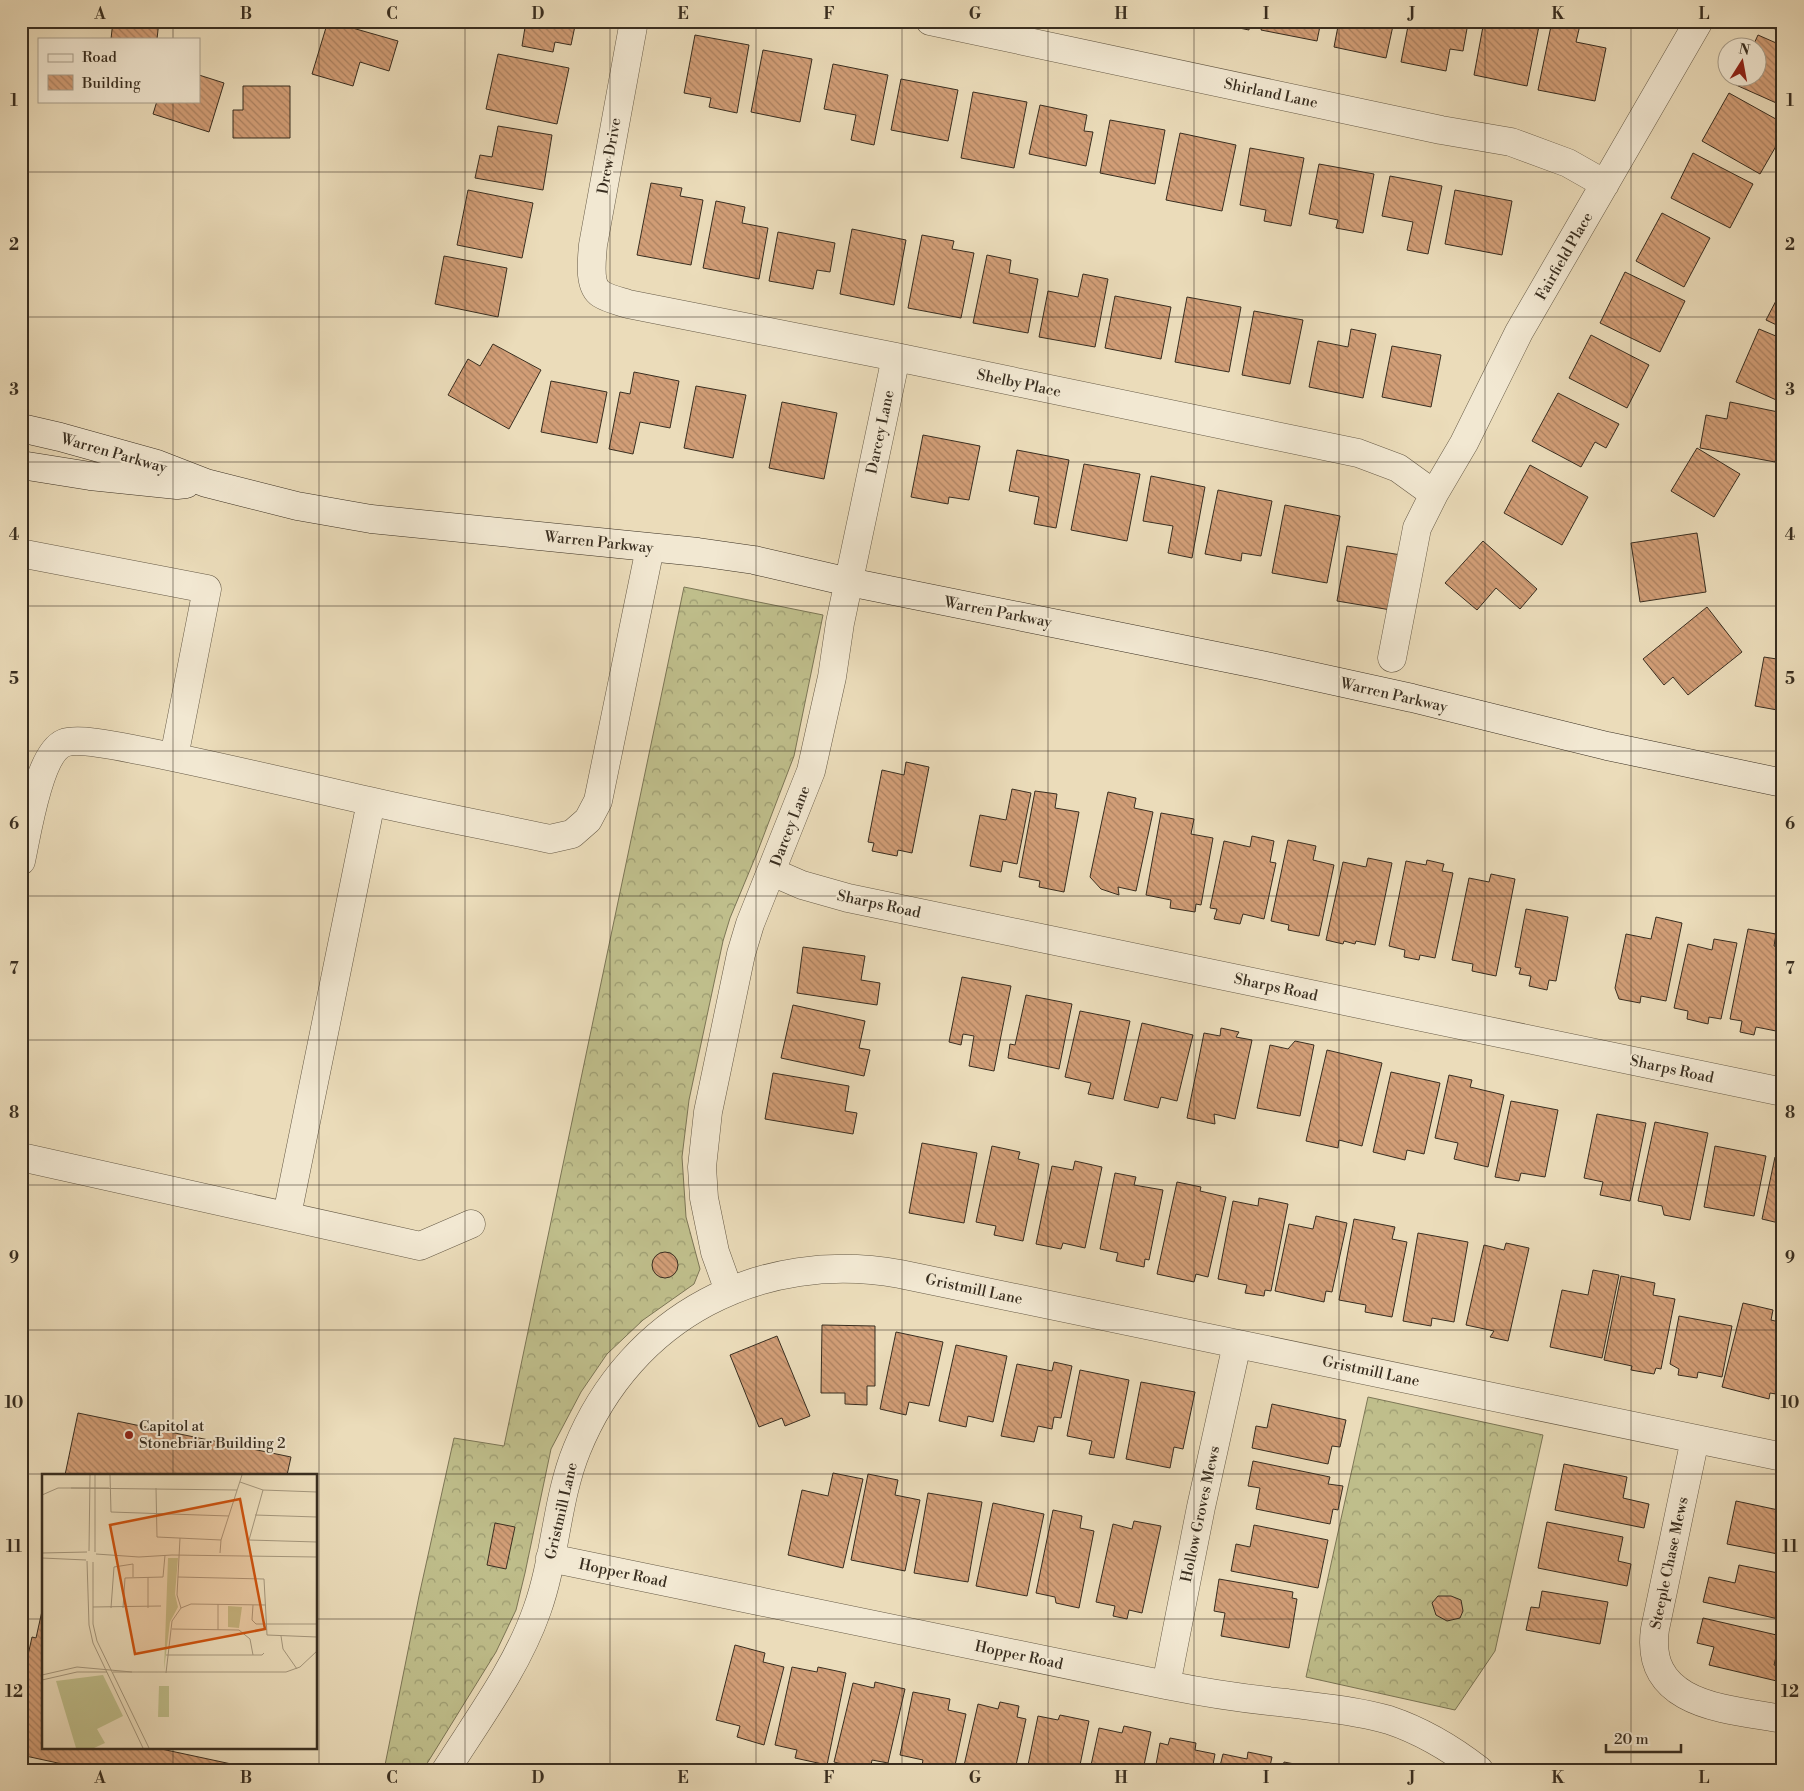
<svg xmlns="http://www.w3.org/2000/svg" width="1804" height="1791" viewBox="0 0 1804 1791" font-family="'Libre Bodoni',serif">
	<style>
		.forest { fill: url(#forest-crowns); stroke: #7c7656 }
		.building { fill: url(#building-back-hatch); stroke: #392e20 }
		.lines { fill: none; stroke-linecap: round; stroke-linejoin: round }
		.street-casing { stroke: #665a46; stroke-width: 29 }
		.secondary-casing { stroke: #392e20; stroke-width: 29 }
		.street { stroke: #f2e8d2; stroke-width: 28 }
		.secondary { stroke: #f2e8d2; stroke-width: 28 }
		.grid { fill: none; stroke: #392e20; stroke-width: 1; stroke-opacity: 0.55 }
		.poi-dot { fill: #8f2418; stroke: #f2e8d2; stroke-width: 2 }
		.labels { text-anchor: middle; stroke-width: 4; stroke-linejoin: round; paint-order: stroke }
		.street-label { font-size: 15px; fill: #392e20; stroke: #f2e8d2 }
		.poi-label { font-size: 15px; fill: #392e20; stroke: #f2e8d2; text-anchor: start }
		.inset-road { fill: none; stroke: #a4967c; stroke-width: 1 }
		.view { fill: #ce530f; fill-opacity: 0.15; stroke: #ce530f; stroke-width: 2.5 }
		.inset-edge { fill: none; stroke: #392e20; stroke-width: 2.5 }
		.neatline { fill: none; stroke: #392e20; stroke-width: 2 }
		.grid-label { font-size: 16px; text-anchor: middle; font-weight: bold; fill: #392e20 }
	</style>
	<defs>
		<pattern id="forest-crowns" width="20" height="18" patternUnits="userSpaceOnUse" patternTransform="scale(1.25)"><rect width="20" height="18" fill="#bfbe8b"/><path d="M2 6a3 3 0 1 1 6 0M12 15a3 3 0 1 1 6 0" fill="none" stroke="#9c9b71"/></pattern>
		<pattern id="building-back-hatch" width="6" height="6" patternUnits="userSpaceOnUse" patternTransform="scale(1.25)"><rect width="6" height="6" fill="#d29e77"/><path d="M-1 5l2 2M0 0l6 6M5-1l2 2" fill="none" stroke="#ab8161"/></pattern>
	</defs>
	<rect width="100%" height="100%" fill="#ebdcba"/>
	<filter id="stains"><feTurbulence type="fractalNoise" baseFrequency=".004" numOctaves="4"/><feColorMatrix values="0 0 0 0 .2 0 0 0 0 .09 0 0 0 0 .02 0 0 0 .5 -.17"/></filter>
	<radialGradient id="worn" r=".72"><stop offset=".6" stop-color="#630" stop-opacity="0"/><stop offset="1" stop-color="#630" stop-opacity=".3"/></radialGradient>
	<path class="forest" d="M684 587 823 615 794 756 757 853 730 918 723 941 689 1100 682 1157 686 1217 700 1269 694 1284 643 1320 607 1354 581 1392 551 1449 525 1573 516 1610 496 1652 423 1770H384L419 1596 454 1438 504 1446Z
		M1368 1397 1543 1435 1495 1651 1455 1710 1306 1677Z"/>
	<path class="building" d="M113 21H159L157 39H111Z
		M328 21 398 41 389 71 360 62 353 86 312 74Z
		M526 21H576L571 45 555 42 553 52 522 46Z
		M1205 21H1250L1249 30Z
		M1263 21H1321L1317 41 1261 30Z
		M1339 21H1394L1386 58 1334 47Z
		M1409 21H1457L1468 23 1463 51 1450 49 1446 71 1401 62Z
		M1484 21H1540L1527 86 1474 75Z
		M1552 21 1580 25 1576 42 1606 48 1595 101 1538 90Z
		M1772 21H1783V33L1769 26Z
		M695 35 749 45 737 113 709 107 711 98 684 93Z
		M1758 35 1783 46V106L1736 85 1739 78H1756V48H1752Z
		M763 50 812 59 800 122 751 112Z
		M498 54 569 68 557 124 486 109Z
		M833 64 888 75 874 145 851 140 856 115 824 109Z
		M199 75 224 83 209 132 153 114 157 101H199Z
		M901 79 958 90 948 141 891 130Z
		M243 86H290V138H233V110H243Z
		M973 92 1027 102 1014 168 961 158Z
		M1729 93 1783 123V134L1760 174 1702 141Z
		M1040 105 1087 115 1084 131 1093 132 1086 166 1029 154Z
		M1110 120 1165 130 1155 184 1100 173Z
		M498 126 552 135 543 190 475 178 480 155 492 157Z
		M1180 133 1236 145 1222 211 1166 200Z
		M1250 148 1304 158 1291 226 1264 221 1266 210 1240 205Z
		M1693 153 1753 184 1730 228 1671 198Z
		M1319 164 1374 174 1363 233 1336 228 1338 220 1309 214Z
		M1390 176 1442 186 1428 254 1407 250 1413 222 1382 216Z
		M651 183 682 188 680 196 703 200 691 265 637 255Z
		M468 190 533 203 522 258 457 245Z
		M1455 190 1512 201 1502 255 1445 244Z
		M716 201 745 207 742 223 768 228 759 279 703 268Z
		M1662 213 1710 238 1684 287 1636 261Z
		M852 229 906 240 894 305 840 294Z
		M778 232 835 243 830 272 817 270 813 289 769 281Z
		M922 235 954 241 952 249 974 253 961 318 908 308Z
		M987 255 1011 260 1009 273 1038 279 1028 333 973 323Z
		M444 256 507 268 498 317 435 304Z
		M1625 272 1685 301 1660 352 1600 323Z
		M1083 274 1108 279 1095 347 1039 337 1048 291 1078 297Z
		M1779 295 1783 297V328L1766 320Z
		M1115 296 1171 307 1161 359 1105 348Z
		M1187 297 1241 307 1229 372 1175 362Z
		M1254 311 1303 320 1290 384 1242 375Z
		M1351 329 1376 334 1363 398 1309 387 1318 341 1348 347Z
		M1759 329 1783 339V403L1736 382Z
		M1591 335 1649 365 1627 408 1569 378Z
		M493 344 541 370 509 429 448 395 468 359 480 366Z
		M1392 346 1441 355 1431 407 1382 397Z
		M634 372 679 381 670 428 640 422 633 454 609 449 620 392 630 394Z
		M551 381 607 392 597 443 541 432Z
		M696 386 746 395 733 458 684 448Z
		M1558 393 1619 424 1606 448 1595 442 1581 467 1532 441Z
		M782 402 837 413 824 479 769 468Z
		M1730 402 1783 413V425L1775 462 1700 448 1706 415 1727 419Z
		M923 435 980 446 969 500 949 497 948 504 911 497Z
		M1697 448 1740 474 1714 517 1671 491Z
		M1017 450 1069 460 1056 528 1034 524 1039 497 1009 491Z
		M1084 464 1140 474 1127 541 1071 530Z
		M1530 465 1588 497 1562 545 1504 513Z
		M1151 476 1205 487 1192 558 1168 553 1173 526 1143 521Z
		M1218 490 1272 501 1261 556 1242 553 1241 561 1205 554Z
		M1285 505 1340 516 1327 583 1272 573Z
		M1697 533 1706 592 1640 602 1631 543Z
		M1483 541 1537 589 1520 609 1496 588 1477 610 1445 583Z
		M1347 546 1401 555 1391 610 1337 601Z
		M1707 607 1742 652 1688 695 1673 677 1664 685 1643 659Z
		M1764 657 1783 660V711L1755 706Z
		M906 762 929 767 912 853 898 850 897 856 872 851 874 843 868 842 882 770 904 775Z
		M1012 789 1031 793 1017 864 1003 861 1001 872 970 866 980 815 1006 820Z
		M1035 791 1057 794 1055 808 1079 812 1064 892 1039 887 1040 881 1019 877Z
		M1108 792 1136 798 1134 808 1153 812 1136 891 1118 887 1119 895 1101 889 1090 877Z
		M1161 813 1194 819 1191 834 1213 838 1201 905 1196 904 1195 912 1170 908 1171 900 1146 895Z
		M1252 836 1274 841 1270 862 1276 863 1264 919 1243 914 1240 924 1214 919 1217 909 1210 908 1224 841 1250 847Z
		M1288 840 1316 846 1313 860 1334 865 1319 936 1288 930 1289 925 1271 921Z
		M1368 858 1392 863 1375 945 1356 941 1355 944 1344 941 1343 944 1326 940 1343 862 1366 867Z
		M1427 860 1444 864 1442 871 1453 873 1435 958 1420 955 1419 960 1404 957 1405 950 1389 946 1406 861 1426 865Z
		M1491 874 1515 879 1496 976 1472 971 1473 964 1452 960 1469 878 1489 882Z
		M1526 909 1568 917 1556 981 1549 980 1547 990 1529 986 1531 976 1519 974 1521 968 1515 967Z
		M1656 917 1682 923 1666 1001 1641 996 1640 1003 1619 999 1615 988 1626 934 1651 939Z
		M1748 929 1776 934 1774 946 1783 948V996L1776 1031 1756 1027 1754 1035 1740 1032 1742 1021 1730 1019Z
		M1714 939 1737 943 1721 1019 1709 1017 1708 1024 1687 1019 1688 1011 1674 1008 1688 944 1712 950Z
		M803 947 865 956 861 980 880 983 877 1005 797 993Z
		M962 977 1011 986 994 1071 969 1066 974 1036 963 1034 961 1045 949 1042Z
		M1026 995 1072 1004 1059 1069 1008 1058 1010 1044 1015 1045Z
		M793 1005 865 1021 859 1048 870 1050 864 1076 781 1058Z
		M1080 1011 1130 1021 1113 1099 1088 1094 1091 1083 1065 1077Z
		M1142 1023 1193 1035 1177 1101 1161 1097 1158 1108 1124 1100Z
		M1221 1028 1239 1032 1236 1037 1252 1040 1235 1119 1214 1114 1215 1124 1187 1118 1204 1033 1220 1036Z
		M1295 1041 1314 1045 1300 1116 1257 1108 1270 1045 1288 1049Z
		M1327 1050 1382 1063 1362 1146 1339 1140 1338 1148 1306 1141Z
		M1391 1072 1440 1083 1424 1154 1407 1150 1405 1160 1373 1152Z
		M773 1073 849 1086 845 1111 857 1113 853 1134 765 1119Z
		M1449 1075 1472 1080 1470 1087 1504 1095 1488 1167 1454 1159 1458 1143 1435 1138Z
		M1511 1101 1558 1110 1545 1177 1521 1173 1519 1181 1495 1177Z
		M1597 1114 1646 1123 1630 1201 1600 1195 1603 1182 1584 1178Z
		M1655 1122 1708 1133 1690 1220 1664 1215 1662 1206 1638 1201Z
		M922 1143 977 1153 964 1223 909 1213Z
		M992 1146 1020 1152 1018 1159 1039 1164 1023 1241 994 1235 996 1226 976 1222Z
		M1715 1146 1766 1156 1754 1216 1704 1207Z
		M1775 1157 1783 1159V1224L1762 1219Z
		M1075 1161 1102 1167 1085 1248 1063 1243 1061 1249 1036 1244 1052 1166 1073 1170Z
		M1115 1173 1136 1177 1134 1185 1163 1190 1149 1260 1145 1259 1144 1267 1116 1261 1118 1253 1100 1249Z
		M1177 1182 1201 1187 1200 1191 1226 1197 1208 1277 1196 1274 1194 1282 1157 1274Z
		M1259 1198 1288 1204 1271 1291 1265 1290 1264 1296 1245 1293 1247 1285 1218 1279 1233 1201 1258 1206Z
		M1316 1216 1347 1223 1332 1292 1326 1291 1324 1302 1275 1291 1289 1224 1313 1229Z
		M1354 1219 1395 1227 1392 1239 1407 1242 1392 1317 1365 1312 1366 1305 1339 1300Z
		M1418 1233 1468 1242 1454 1322 1432 1318 1431 1326 1403 1321Z
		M1506 1243 1529 1248 1508 1341 1490 1337 1494 1331 1466 1325 1484 1245 1504 1250Z
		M652 1265a13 13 0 1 1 26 0a13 13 0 1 1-26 0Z
		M1593 1270 1619 1275 1602 1358 1550 1347 1562 1290 1588 1295Z
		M1621 1276 1655 1283 1653 1295 1675 1299 1661 1369 1656 1368 1654 1374 1631 1370 1632 1366 1604 1360Z
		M1743 1303 1773 1310 1771 1320 1783 1323V1366L1776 1394 1770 1393 1769 1399 1722 1387Z
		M1679 1316 1732 1326 1722 1377 1698 1372 1697 1378 1678 1375 1679 1369 1670 1364Z
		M822 1325 875 1326V1386H867V1405L845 1404V1393H821Z
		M896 1332 943 1342 929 1406 909 1402 906 1415 880 1409Z
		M777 1336 810 1416 785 1426 782 1418 759 1427 730 1355Z
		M956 1345 1007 1356 993 1422 968 1416 966 1427 939 1421Z
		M1054 1362 1072 1366 1061 1418 1054 1417 1052 1429 1038 1426 1034 1442 1001 1436 1017 1364 1052 1371Z
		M1080 1370 1129 1380 1114 1458 1089 1454 1092 1441 1067 1436Z
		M1141 1382 1195 1392 1183 1449 1174 1447 1170 1468 1126 1459Z
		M1272 1404 1346 1420 1340 1447 1332 1446 1328 1464 1252 1448 1256 1426 1267 1428Z
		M78 1413 291 1457 287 1475H65Z
		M1253 1461 1330 1477 1328 1484 1343 1486 1338 1510 1333 1509 1330 1524 1256 1509 1260 1488 1248 1486Z
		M1564 1464 1627 1477 1623 1498 1649 1504 1644 1528 1555 1510Z
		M833 1473 863 1479 843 1568 788 1555 802 1490 828 1496Z
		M868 1474 898 1480 895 1495 920 1500 905 1571 851 1560Z
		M928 1493 982 1502 968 1582 914 1573Z
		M1736 1501 1783 1511V1555L1727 1544Z
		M993 1503 1044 1514 1027 1596 976 1586Z
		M1053 1510 1082 1516 1080 1528 1094 1531 1079 1608 1056 1603 1055 1597 1036 1593Z
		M1134 1521 1161 1526 1142 1613 1129 1610 1127 1619 1113 1616 1115 1606 1096 1602 1113 1524 1132 1529Z
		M1547 1522 1623 1537 1618 1561 1631 1564 1627 1586 1538 1568Z
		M495 1523 515 1527 506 1569 487 1565Z
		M1254 1525 1328 1540 1318 1588 1231 1571 1236 1544 1250 1547Z
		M1739 1565 1783 1574V1620L1703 1602 1709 1577 1735 1583Z
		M1219 1579 1293 1592 1292 1598 1297 1599 1289 1648 1221 1636 1225 1613 1214 1611Z
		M1542 1591 1608 1602 1600 1644 1526 1630 1531 1607 1539 1608Z
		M1438 1596H1451L1461 1600 1463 1611 1460 1618 1447 1621 1436 1615 1432 1603Z
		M44 1602V1747H152L236 1765 235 1770H90L21 1755V1687L32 1637 36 1638Z
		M1703 1618 1781 1636 1774 1665 1783 1667 1781 1682 1709 1665 1714 1647 1697 1643Z
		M735 1645 765 1653 763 1662 784 1667 764 1745 737 1737 740 1726 716 1720Z
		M792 1667 817 1672 818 1667 846 1673 827 1765 795 1758 797 1750 775 1745Z
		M875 1682 905 1689 888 1763 872 1760 870 1770H866L834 1762 853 1683 874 1688Z
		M913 1692 950 1699 948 1710 966 1714 954 1770H921L923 1760 900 1755Z
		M1000 1702 1019 1706 1017 1717 1026 1719 1015 1770H963L978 1704 998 1709Z
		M1060 1715 1089 1721 1079 1770H1027L1038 1716 1058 1720Z
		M1124 1726 1151 1732 1143 1770H1090L1099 1728 1122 1733Z
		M1170 1738 1196 1743 1195 1750 1215 1754 1212 1770H1155L1160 1743 1168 1745Z
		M1248 1752 1272 1757 1270 1766 1274 1767V1770H1219L1223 1754 1247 1759Z
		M1284 1762 1316 1768 1315 1770H1282Z"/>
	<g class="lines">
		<g class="street-casing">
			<path id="street" d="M634 21 593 245C592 258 588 286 601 294 609 299 619 301 628 304L896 357 1358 453 1398 468 1434 494
				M930 21 1441 130 1511 142 1568 163 1605 184
				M21 555 25 554 207 589 174 757
				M1392 658 1417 528 1434 494 1464 443 1519 332 1699 21
				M21 861C27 835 38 754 64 743 79 737 126 748 143 751 219 766 293 784 369 801 429 815 490 826 550 839L572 834 588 820 598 801 650 548
				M772 872 802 885 848 898 1783 1092
				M21 1157 420 1246 471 1224
				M287 1215 371 802
				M729 1291 715 1252 704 1198 702 1167 708 1112 741 954 750 924 811 771 832 677 840 623 896 357
				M1695 1439 1655 1629C1644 1707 1729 1709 1783 1719
				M550 1558 1166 1685C1206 1693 1246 1699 1287 1703 1321 1708 1355 1710 1389 1720 1422 1731 1452 1749 1479 1770
				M1166 1685 1201 1507 1237 1344
				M446 1770C479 1718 517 1667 537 1610 556 1557 556 1500 577 1449 631 1316 761 1249 900 1274L1783 1457"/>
		</g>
		<g class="secondary-casing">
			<path id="secondary" d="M21 428 60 437 157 464 206 483 297 506 371 519 698 552 754 560 849 582 1266 666 1412 698 1607 746 1783 783
				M21 465 90 476 177 485 186 484"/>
		</g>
		<use href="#street" class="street"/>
		<use href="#secondary" class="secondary"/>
	</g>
	<path class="grid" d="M173 21V39M319 21V1770M465 21V1770M610 21V1770M756 21V1770M902 21V1770M1048 21V1770M1194 21V1770M1339 21V1770M1485 21V1770M1631 21V1770M173 101V1475M21 172H1783M21 317H1783M21 462H1783M21 606H1783M21 751H1783M21 896H1783M21 1040H1783M21 1185H1783M21 1330H1783M21 1474H1783M21 1619H44M316 1619H1783M173 1747V1770"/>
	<circle class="poi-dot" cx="129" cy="1435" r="5"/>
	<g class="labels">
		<g class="street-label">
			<text transform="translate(1271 93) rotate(12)" y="5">Shirland Lane</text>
			<text transform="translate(609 156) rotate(-80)" y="5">Drew Drive</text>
			<text transform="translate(1564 256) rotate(-60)" y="5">Fairfield Place</text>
			<text transform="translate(1019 383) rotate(12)" y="5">Shelby Place</text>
			<text transform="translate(880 432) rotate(-78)" y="5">Darcey Lane</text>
			<text transform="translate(114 453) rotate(16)" y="5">Warren Parkway</text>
			<text transform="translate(599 542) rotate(6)" y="5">Warren Parkway</text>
			<text transform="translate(998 612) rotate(11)" y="5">Warren Parkway</text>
			<text transform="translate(1394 695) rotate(13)" y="5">Warren Parkway</text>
			<text transform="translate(790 826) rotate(-69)" y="5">Darcey Lane</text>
			<text transform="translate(879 904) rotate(12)" y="5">Sharps Road</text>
			<text transform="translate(1276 987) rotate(12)" y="5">Sharps Road</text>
			<text transform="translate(1672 1069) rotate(12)" y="5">Sharps Road</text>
			<text transform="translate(974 1289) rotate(12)" y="5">Gristmill Lane</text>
			<text transform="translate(1371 1371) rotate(12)" y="5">Gristmill Lane</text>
			<text transform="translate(561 1511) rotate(-77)" y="5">Gristmill Lane</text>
			<text transform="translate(1200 1514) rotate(-78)" y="5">Hollow Groves Mews</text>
			<text transform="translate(1669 1563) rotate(-78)" y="5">Steeple Chase Mews</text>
			<text transform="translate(623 1573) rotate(12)" y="5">Hopper Road</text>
			<text transform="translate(1019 1655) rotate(12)" y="5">Hopper Road</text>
		</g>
		<g class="poi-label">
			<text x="139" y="1431">Capitol at<tspan x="139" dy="17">Stonebriar Building 2</tspan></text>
		</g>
	</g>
	<g transform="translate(42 1474)">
		<rect width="275" height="275" fill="#ebdcba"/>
		<path d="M61 201 81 242 55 255 63 269 52 274H34L14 207Z" fill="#bfbe8b"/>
		<path d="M126 84H136L133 120 136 133 128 148 122 196ZM186 132 200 133 197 154 186 153ZM117 212H127V243H116Z" fill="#bfbe8b"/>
		<path class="inset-road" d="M53 1V78M68 1 69 38 187 42M198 8 221 16 275 18M29 14 195 16M114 14 115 63 179 66M221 16 207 66 275 68M0 21 16 14H67M213 41 275 43M138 64 135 121 139 134M47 77 48 1M0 79 45 78M178 79 179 66 200 1M54 80 97 83 130 81 275 83M0 84 44 86M45 87 47 151 51 169 101 274M51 88V150L55 167 107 274M136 103 222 105 225 161 275 163M211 131 210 146 214 150H275M51 133 119 132M69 134 72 93 91 90V103M81 134 83 104 121 103 123 81M106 134V103M130 155 197 156 208 165 211 181M176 156V130M239 162 241 175 255 195M124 181H220L222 179M71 198H244L258 193 275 177M124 199 130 147 139 134 149 130 224 131M0 201 35 193 90 198M0 206 35 198H65"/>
		<path class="view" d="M198 25 223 155 93 180 68 51Z"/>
		<rect width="275" height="275" class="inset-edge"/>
	</g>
	<rect width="1804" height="1791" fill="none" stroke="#ebdcba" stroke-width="55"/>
	<rect x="38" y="38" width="162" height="65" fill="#f2e8d2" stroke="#a89e8b"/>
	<rect x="48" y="54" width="25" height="8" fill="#f2e8d2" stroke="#a89e8b"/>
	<text x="82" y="62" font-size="15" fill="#392e20">Road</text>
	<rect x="48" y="75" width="25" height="15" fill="url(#building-back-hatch)" stroke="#a89e8b"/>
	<text x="82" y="88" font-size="15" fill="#392e20">Building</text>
	<g transform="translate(1742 62) rotate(11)"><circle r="24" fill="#f2e8d2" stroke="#a89e8b"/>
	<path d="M0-4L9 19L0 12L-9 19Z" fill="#8f2418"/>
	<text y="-8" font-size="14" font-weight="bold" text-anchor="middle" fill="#392e20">N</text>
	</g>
	<path d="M1606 1744v8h75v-8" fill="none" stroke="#392e20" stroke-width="2.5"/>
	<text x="1614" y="1744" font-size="15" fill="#392e20" stroke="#f2e8d2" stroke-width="4" paint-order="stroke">20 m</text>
	<rect x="28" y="28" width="1748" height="1736" class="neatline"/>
	<g class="grid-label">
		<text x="100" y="19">A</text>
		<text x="246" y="19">B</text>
		<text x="392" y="19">C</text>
		<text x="538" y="19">D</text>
		<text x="683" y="19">E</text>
		<text x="829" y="19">F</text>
		<text x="975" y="19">G</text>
		<text x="1121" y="19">H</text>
		<text x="1266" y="19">I</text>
		<text x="1412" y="19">J</text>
		<text x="1558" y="19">K</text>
		<text x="1704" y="19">L</text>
		<text x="14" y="106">1</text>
		<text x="1790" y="106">1</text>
		<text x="14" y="250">2</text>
		<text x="1790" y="250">2</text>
		<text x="14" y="395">3</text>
		<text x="1790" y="395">3</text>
		<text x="14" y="540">4</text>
		<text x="1790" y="540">4</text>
		<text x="14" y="684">5</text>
		<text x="1790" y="684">5</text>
		<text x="14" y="829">6</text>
		<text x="1790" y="829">6</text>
		<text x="14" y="974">7</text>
		<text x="1790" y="974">7</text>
		<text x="14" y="1118">8</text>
		<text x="1790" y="1118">8</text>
		<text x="14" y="1263">9</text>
		<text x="1790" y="1263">9</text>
		<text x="14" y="1408">10</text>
		<text x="1790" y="1408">10</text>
		<text x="14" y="1552">11</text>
		<text x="1790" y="1552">11</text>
		<text x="14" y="1697">12</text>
		<text x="1790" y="1697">12</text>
		<text x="100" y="1783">A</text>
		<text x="246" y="1783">B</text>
		<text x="392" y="1783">C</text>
		<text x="538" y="1783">D</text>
		<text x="683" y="1783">E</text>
		<text x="829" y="1783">F</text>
		<text x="975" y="1783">G</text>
		<text x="1121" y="1783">H</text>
		<text x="1266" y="1783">I</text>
		<text x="1412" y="1783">J</text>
		<text x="1558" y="1783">K</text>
		<text x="1704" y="1783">L</text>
	</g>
	<rect width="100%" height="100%" filter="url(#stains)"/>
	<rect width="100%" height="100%" fill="url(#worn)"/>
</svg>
